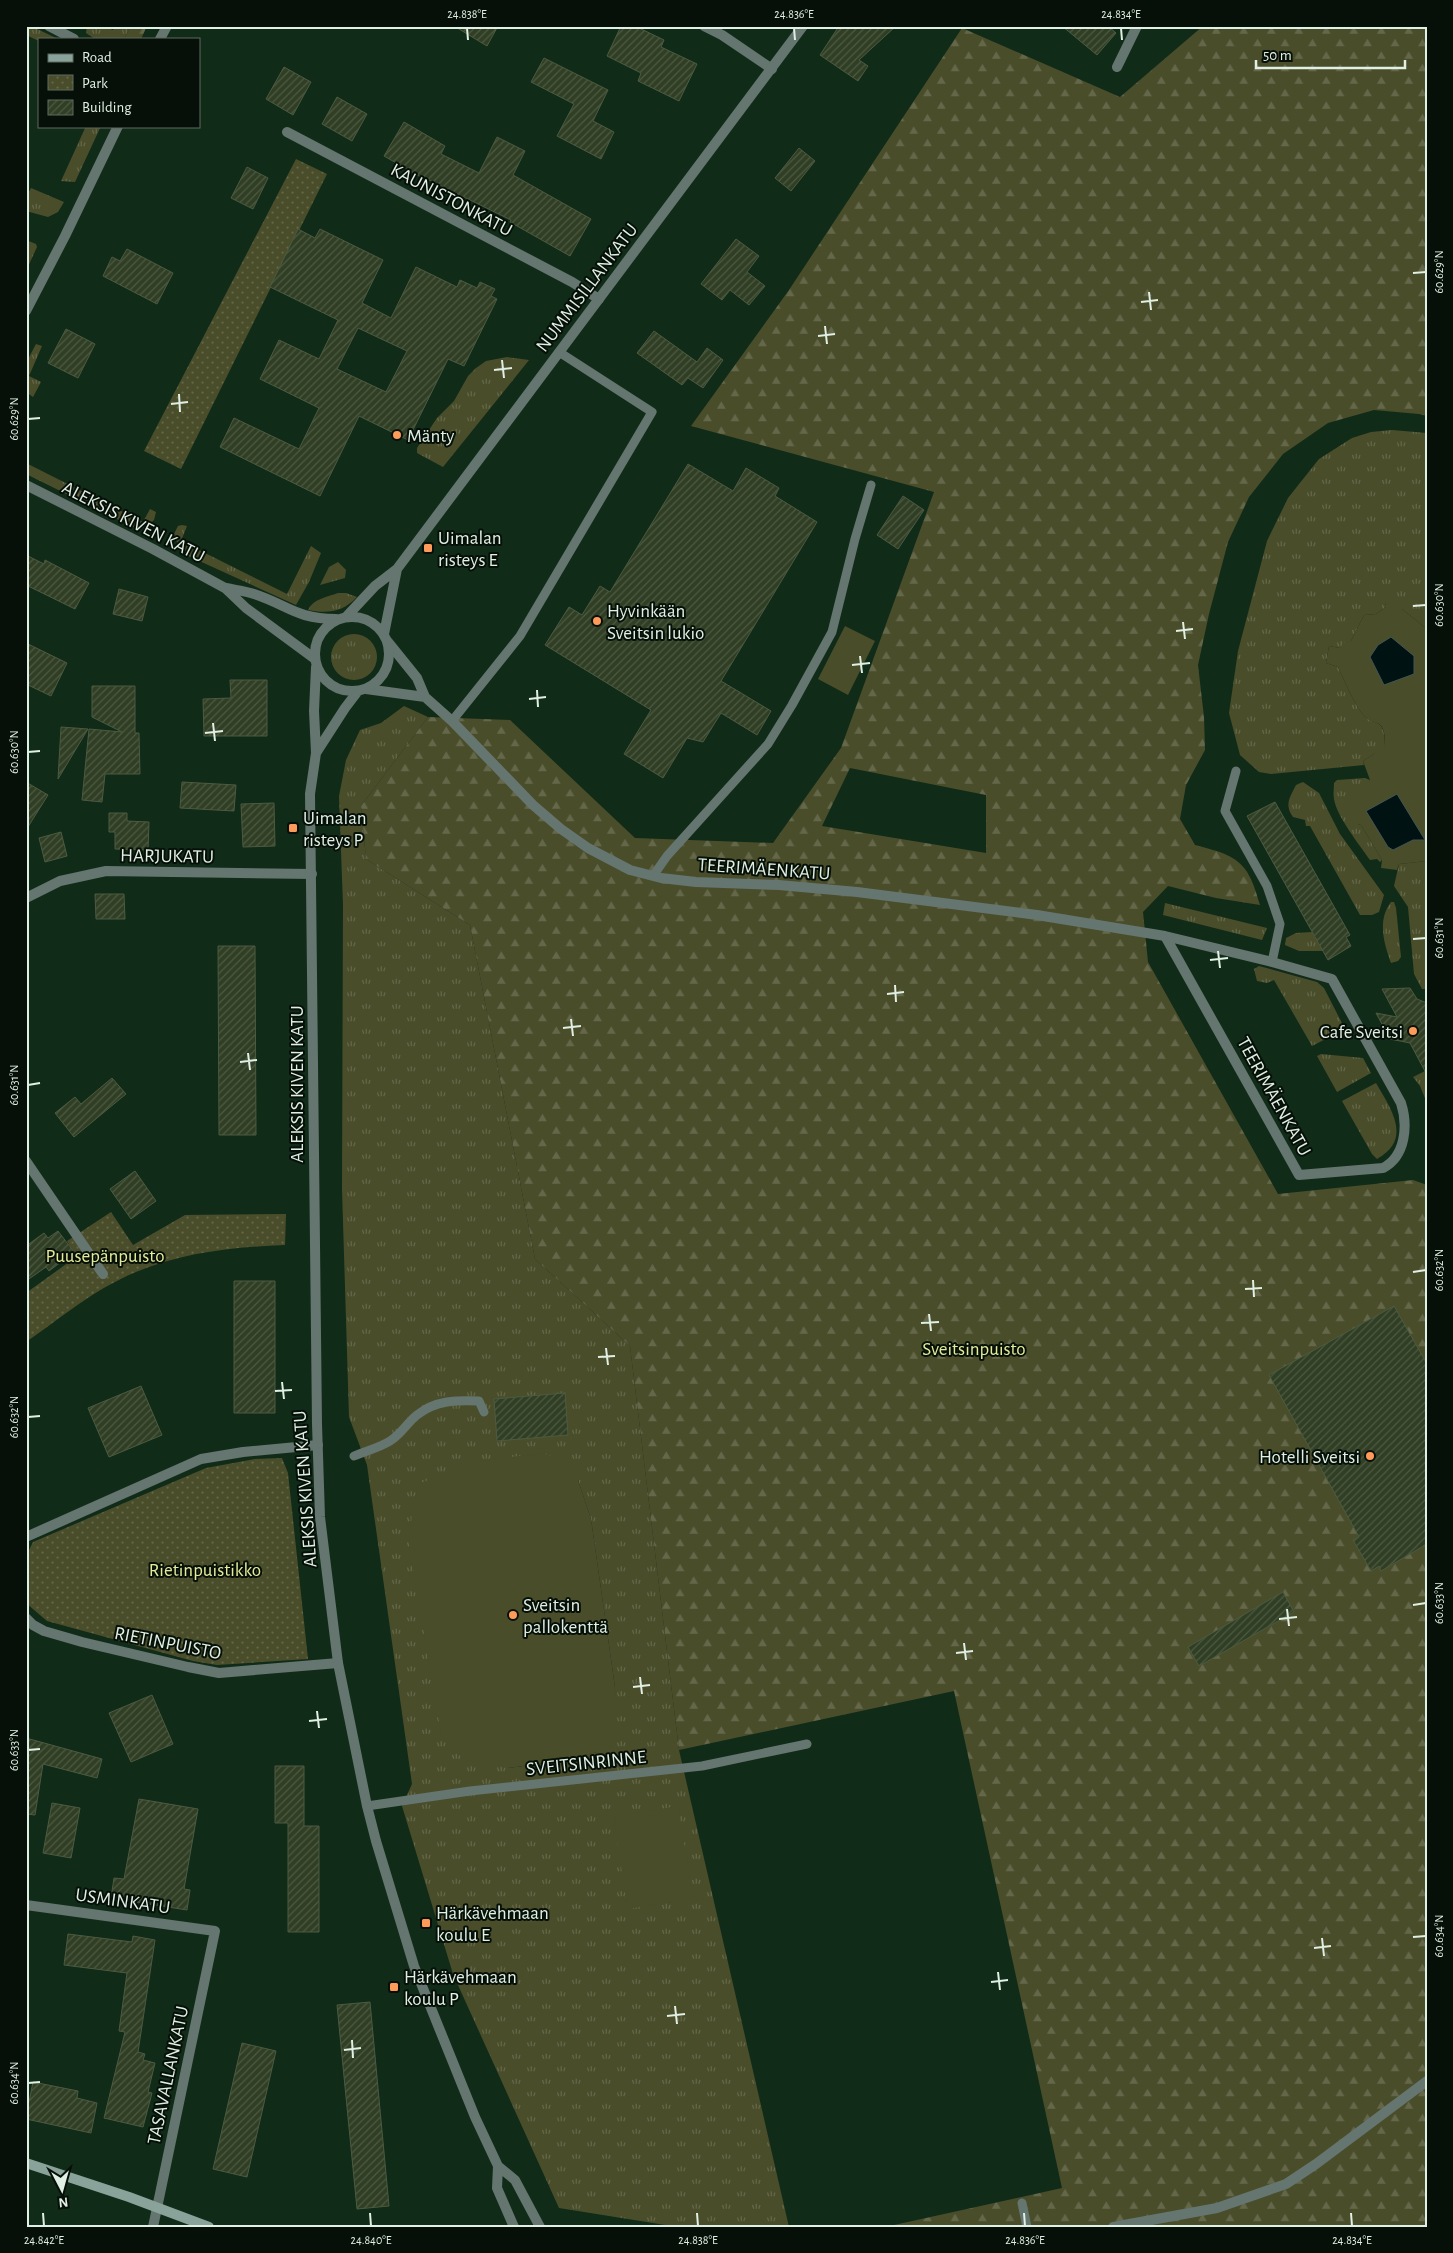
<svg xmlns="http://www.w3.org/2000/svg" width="1453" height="2253" viewBox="0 0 1453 2253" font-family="'Alegreya Sans',sans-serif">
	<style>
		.grass { fill: url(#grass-tufts); fill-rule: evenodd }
		.forest { fill: url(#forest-firs); fill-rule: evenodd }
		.park { fill: url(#park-dots) }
		.pitch { fill: #4a4d2a }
		.water { fill: #001312; stroke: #445551 }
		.building { fill: url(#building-hatch); stroke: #4c5b40; fill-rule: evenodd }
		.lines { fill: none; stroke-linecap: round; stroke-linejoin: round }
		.service { stroke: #65756f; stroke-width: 9 }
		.minor { stroke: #65756f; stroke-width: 10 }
		.tertiary { stroke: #65756f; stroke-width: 10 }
		.secondary { stroke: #89a39a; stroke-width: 10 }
		.ticks { fill: none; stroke: #e1f0e4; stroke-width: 2 }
		.poi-dot { fill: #ff9b5a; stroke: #061008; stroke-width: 2 }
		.labels { text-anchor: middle; stroke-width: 4; stroke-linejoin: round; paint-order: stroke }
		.street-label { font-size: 19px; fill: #e1f0e4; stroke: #061008 }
		.poi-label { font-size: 19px; fill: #e1f0e4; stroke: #061008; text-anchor: start }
		.park-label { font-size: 19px; fill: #e5eb98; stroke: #061008 }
		.neatline { fill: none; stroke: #e1f0e4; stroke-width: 2 }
		.ticks-label { font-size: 12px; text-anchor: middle; fill: #e1f0e4 }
	</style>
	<defs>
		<pattern id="grass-tufts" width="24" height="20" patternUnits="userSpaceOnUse" patternTransform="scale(1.25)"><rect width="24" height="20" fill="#4a4d2a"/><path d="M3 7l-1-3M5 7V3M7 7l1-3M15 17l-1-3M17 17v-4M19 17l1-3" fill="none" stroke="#646749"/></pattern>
		<pattern id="forest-firs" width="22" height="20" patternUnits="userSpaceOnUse" patternTransform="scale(1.25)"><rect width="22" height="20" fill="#4a4d2a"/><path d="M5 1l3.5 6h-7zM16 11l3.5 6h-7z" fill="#646749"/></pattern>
		<pattern id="park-dots" width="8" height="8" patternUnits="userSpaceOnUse" patternTransform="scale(1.25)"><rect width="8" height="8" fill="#4a4d2a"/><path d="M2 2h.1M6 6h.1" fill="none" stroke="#646749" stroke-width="1.8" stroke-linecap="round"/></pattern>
		<pattern id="building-hatch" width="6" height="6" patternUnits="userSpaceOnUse" patternTransform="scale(1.25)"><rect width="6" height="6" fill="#303e24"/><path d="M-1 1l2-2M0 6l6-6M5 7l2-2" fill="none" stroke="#4e5a44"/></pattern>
	</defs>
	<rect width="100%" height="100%" fill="#112b19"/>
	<path class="grass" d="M26 26H31L58 39H39V41L26 35Z
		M87 26H104L113 30 115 26H131L124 39H95L86 33Z
		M86 126H101L75 182 61 181Z
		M31 188 64 202 58 212 48 217 26 211V197Z
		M26 240 36 244 37 247 26 271Z
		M36 344 42 346 29 376 41 382 33 397 26 392V363Z
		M507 357 529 360 443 467 417 453V448L437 418 454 401 468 376 476 368 486 361Z
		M1392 430 1427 433V629L1402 609 1385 603 1386 607 1376 614 1364 615 1351 641 1340 648 1329 646 1326 663 1338 667C1345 682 1352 699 1361 712 1373 729 1385 713 1385 747L1363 761 1364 765 1271 774 1259 772 1240 755 1229 713 1238 651 1267 541 1288 498 1319 459 1352 438 1371 432Z
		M26 463 143 522 150 509 156 512 154 520 145 528 133 527 26 474Z
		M182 525 187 526 181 541 287 594 311 546 321 553 309 582 296 605 184 554 180 551 174 534 178 526Z
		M338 562 346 570 345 578 320 585 329 567Z
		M338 593H346L357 597C343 612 327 614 308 610 313 599 327 597 338 593Z
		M331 657a23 23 0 1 1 46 0a23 23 0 1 1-46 0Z
		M404 706 428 717 361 806 366 859 470 925 535 1259 630 1346 679 1750 789 2227H678L559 2208 453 1974 402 1806 412 1784 367 1465 349 1417 342 1189 343 905 339 796 346 760 360 730 381 723ZM578 1480 591 1519 615 1687 597 1752 554 1762 508 1768Z
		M1365 778 1370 780 1358 824 1361 825 1382 860 1380 862 1377 859 1370 860C1359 844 1337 817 1334 799 1333 794 1334 788 1334 783L1337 780Z
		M1303 782 1319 793 1340 834 1384 895 1379 912 1372 915H1360L1310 826H1306L1305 820 1293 817C1284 805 1290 797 1296 785Z
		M1427 861V989H1422L1414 974 1408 907 1394 886 1399 864Z
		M1391 902H1394L1396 908 1401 957 1398 961 1391 963C1384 944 1377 920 1391 902Z
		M1165 903 1267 928 1262 940 1163 915Z
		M1312 932 1323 951H1299L1285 945 1286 938 1296 933Z
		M1259 966 1317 982 1324 988 1345 1029 1312 1046 1274 980 1267 983 1257 981 1254 969Z
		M1321 1054 1363 1058 1371 1073 1337 1092 1317 1056Z
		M1425 1071 1427 1074V1103L1420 1086 1413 1077Z
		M1376 1083C1391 1109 1413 1139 1377 1159L1372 1154 1342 1101Z"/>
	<path class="forest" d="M131 26H147L141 39H124Z
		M1203 26H1427V416L1419 414 1374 410 1328 423 1283 454 1249 497 1228 542 1209 614 1198 665 1204 717 1205 750 1186 785 1180 819 1195 845C1238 856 1248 861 1260 905L1216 898 1168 886 1143 912 1148 962 1278 1194 1413 1180 1427 1185V2227H885L1062 2188 954 1691 679 1750 630 1346 535 1259 470 925 366 859 361 806 428 717 510 720 635 838 773 843 841 748 934 492 691 426 789 290 962 28 1120 97ZM850 768 986 795V853L822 826Z"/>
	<path class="park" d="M296 159 327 174 181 469 144 451Z
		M111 1212 133 1245 185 1215 286 1214 285 1245C227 1247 167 1254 115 1282 85 1297 54 1323 26 1342V1293L76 1257 67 1241Z
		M282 1458 288 1473 308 1659 217 1665 193 1661 47 1621 26 1603V1556L33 1542 206 1468 255 1459Z"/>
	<path class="pitch" d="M1385 602 1401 603 1402 609 1427 629V861L1399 864 1397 870 1381 868 1382 860 1361 825 1358 824 1349 809 1370 780 1363 761 1374 754 1375 750 1385 747C1386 713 1372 729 1361 712 1352 699 1345 682 1338 667L1326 663 1329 646 1340 648 1343 643 1351 641 1364 615 1376 614 1386 607Z
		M845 626 875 641 848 695 818 679Z
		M541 1453 563 1459 578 1480 591 1519 615 1687 612 1730 598 1752 554 1762 508 1768 466 1760 455 1752 441 1734 409 1544 412 1513 419 1484 468 1463Z
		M678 1806 693 1898 628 1909 613 1817Z"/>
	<path class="water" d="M1391 637 1414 656V674L1384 685 1370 657 1378 645Z
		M1397 794 1425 840H1413L1393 850 1388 847 1366 811Z"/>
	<path class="building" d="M454 26H498L487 46Z
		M621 26H635L664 40 661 47 697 64 679 101 638 81 641 73 607 56Z
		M839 26H896L859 60 868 66 858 81 820 55Z
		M1062 26H1108L1116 33 1097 55Z
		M544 58 608 90 593 121 614 132 601 159 557 136 574 104 531 82Z
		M284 67 311 82 293 115 266 99Z
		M337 97 367 114 352 141 322 124Z
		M404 122 445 146 441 154 479 173 497 137 525 151 513 175 591 219 570 256 510 222 511 220 427 179 426 180 384 156Z
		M799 148 815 161 791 191 775 178Z
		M247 167 268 178 253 209 231 198Z
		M298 229 315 238 320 229 383 260 362 303 391 318 416 267 457 287 460 280 477 288 480 282 495 289 491 296 497 299 464 366 448 359 408 440 359 416 320 496 220 447 234 418 299 449 319 408 260 379 279 340 319 359 338 320 270 287ZM358 328 407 351 386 392 337 369Z
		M736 239 759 256 747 272 765 286 749 305 730 290 722 300 701 284Z
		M127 249 173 273 157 304 103 276 112 257 120 261Z
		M66 329 95 344 78 378 48 363Z
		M654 331 697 362 707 348 723 360 703 388 688 378 682 385 637 353Z
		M688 464 733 491 746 468 779 488 775 496 817 522 721 681 771 711 757 735 721 713 703 742 687 738 663 778 624 754 651 710 545 645 569 607 582 615 600 586 610 592Z
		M903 496 924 510 898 549 877 535Z
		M26 555 44 564 45 560 89 583 75 609 26 585Z
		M119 589 148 597 142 621 113 614Z
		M26 643 67 663 51 696 26 684Z
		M230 680H267V736H204L203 699 231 698Z
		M92 686H135V733H139L140 774H105L102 802 82 800 89 729 122 732 92 717Z
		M61 727 88 729 58 779Z
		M26 782 48 795 26 830Z
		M182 782 236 785 234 811 180 808Z
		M1275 802 1350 935 1346 937 1351 946 1328 960 1247 816Z
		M274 803 275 846 243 847 241 804Z
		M109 813H127V821L149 822 148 850 115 849V832H109Z
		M61 832 67 856 45 862 39 838Z
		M95 894H124L125 919H96Z
		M218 946H255L256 1135H219Z
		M1410 988 1417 999 1427 1003V1075L1410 1043 1390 1039 1376 1013 1397 1017 1382 989Z
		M112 1078 126 1094 74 1137 55 1113 75 1097 81 1104Z
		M135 1171 156 1201 131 1219 110 1189Z
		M58 1231 74 1252 49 1271 46 1267 26 1281V1246L44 1233 48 1238Z
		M234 1281H275V1413H234Z
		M1394 1306 1427 1364V1544L1381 1571 1379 1566 1371 1571 1353 1540 1359 1537 1269 1375Z
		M141 1386 162 1435 109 1457 88 1408Z
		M565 1393 568 1435 497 1441 494 1399Z
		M1283 1592 1294 1612 1199 1666 1188 1647Z
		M152 1695 173 1744 131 1762 109 1713Z
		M26 1738 102 1759 97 1778 43 1764 35 1815 26 1814Z
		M275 1766H304V1826H319V1932H288V1823H275Z
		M139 1799 198 1809 184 1889 190 1890 187 1910 111 1898 114 1878 124 1879Z
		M52 1803 80 1808 71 1858 43 1853Z
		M68 1934 132 1942 133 1936 155 1940 138 2052 145 2054 143 2060 155 2063 148 2092 152 2093 143 2127 104 2118 125 2032 119 2031 127 1973 64 1965Z
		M370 2002 389 2206 357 2209 337 2005Z
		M242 2043 276 2051 247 2177 213 2169Z
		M33 2082 78 2091 77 2098 97 2103 91 2133 26 2119V2101L29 2102Z"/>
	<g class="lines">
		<path class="service" d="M452 721 520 636 652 412 559 352
			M1236 771 1225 811 1267 886 1280 924 1272 962
			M653 876 667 856 768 744 792 705 832 632 855 539 871 485
			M354 1456C365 1451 379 1448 390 1441 401 1434 407 1423 417 1415 436 1400 457 1400 479 1401L484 1412
			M367 1806 470 1791 702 1766 807 1744
			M1022 2203 1027 2227"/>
		<path class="minor" d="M49 26 74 39
			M704 26 722 35 772 69
			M1117 67 1137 26
			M287 132 572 282 599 299
			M388 642 417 678 425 697 452 721 533 805 561 829 588 848 630 870 661 878 696 882 779 885 857 892 1037 915 1165 936 1272 962 1332 979 1401 1103C1408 1125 1406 1156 1383 1168L1299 1175 1165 936
			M366 689 425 697
			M26 898 60 881 106 871 312 874
			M26 1161 103 1274
			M26 1537 201 1459 243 1452 318 1445
			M26 1618 33 1625 44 1631 82 1642 188 1667 219 1673 338 1663
			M26 1905 215 1931 153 2227
			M1113 2227 1217 2208 1286 2184 1316 2164 1427 2081"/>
		<path class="tertiary" d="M160 39 167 26
			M26 311 65 236 118 126
			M26 485 153 549 225 588 246 608 315 659
			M226 588C235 590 245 591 254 594 288 605 296 619 336 619
			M347 616 375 586 397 569 803 26
			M315 654a37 37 0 1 1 74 0a37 37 0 1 1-74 0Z
			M384 634 397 569
			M316 667 314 711 316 753 310 794 317 1424 320 1517 338 1663 367 1806 376 1841 414 1966 475 2117 498 2166 515 2180 540 2227
			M316 753 345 708 358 691
			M498 2166 497 2188 514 2227"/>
		<path class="secondary" d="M26 2163 129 2197 209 2227"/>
	</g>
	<path class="ticks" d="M467 28 468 40M794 28 795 40M1121 28 1122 40M1413 273 1426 272M1149 292 1151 310M1141 302 1158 300M825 326 827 344M818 336 835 334M502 360 504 378M494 370 512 368M179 394 180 412M171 404 188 402M28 419 40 418M1413 606 1426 605M1183 622 1185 639M1176 631 1193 629M860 656 862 673M852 665 870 663M537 690 538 707M529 699 546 697M213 723 215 741M205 733 223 731M28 752 40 751M1413 939 1426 938M1218 951 1220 968M1210 960 1228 958M895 985 896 1002M887 994 904 992M571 1019 573 1036M563 1028 581 1026M248 1053 250 1070M240 1062 257 1060M28 1085 40 1083M1413 1272 1426 1270M1253 1280 1254 1297M1245 1289 1262 1288M929 1314 931 1331M921 1323 939 1322M606 1348 608 1365M598 1357 615 1356M282 1382 284 1399M275 1391 292 1390M28 1417 40 1416M1413 1605 1426 1603M1287 1609 1289 1626M1279 1619 1297 1617M964 1643 966 1660M956 1653 973 1651M640 1677 642 1694M633 1687 650 1685M317 1711 319 1728M309 1721 327 1719M28 1750 40 1749M1413 1937 1426 1936M1322 1938 1324 1956M1314 1948 1331 1946M998 1972 1000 1990M991 1982 1008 1980M675 2006 677 2024M667 2016 685 2014M352 2040 353 2058M344 2050 361 2048M28 2083 40 2082M43 2213 44 2226M370 2213 371 2226M697 2213 698 2226M1024 2213 1025 2226M1351 2213 1352 2226"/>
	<g class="poi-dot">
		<circle cx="397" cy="435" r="5"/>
		<rect x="423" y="543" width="10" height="10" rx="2.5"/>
		<circle cx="597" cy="621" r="5"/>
		<rect x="288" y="823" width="10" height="10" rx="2.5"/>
		<circle cx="1413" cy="1031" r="5"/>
		<circle cx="1370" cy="1456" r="5"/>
		<circle cx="513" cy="1615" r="5"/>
		<rect x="421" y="1918" width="10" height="10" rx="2.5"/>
		<rect x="389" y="1982" width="10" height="10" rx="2.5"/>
	</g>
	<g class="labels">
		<g class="street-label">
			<text transform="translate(452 199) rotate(28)" y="7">KAUNISTONKATU</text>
			<text transform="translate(586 287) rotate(-53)" y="7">NUMMISILLANKATU</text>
			<text transform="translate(134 521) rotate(27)" y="7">ALEKSIS KIVEN KATU</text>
			<text transform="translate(167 855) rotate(1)" y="7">HARJUKATU</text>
			<text transform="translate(764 868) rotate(4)" y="7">TEERIMÄENKATU</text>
			<text transform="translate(296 1084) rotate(-90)" y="7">ALEKSIS KIVEN KATU</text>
			<text transform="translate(1275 1096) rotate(61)" y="7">TEERIMÄENKATU</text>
			<text transform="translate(304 1489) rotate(-94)" y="7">ALEKSIS KIVEN KATU</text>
			<text transform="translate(168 1642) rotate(11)" y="7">RIETINPUISTO</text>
			<text transform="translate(586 1762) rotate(-6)" y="7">SVEITSINRINNE</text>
			<text transform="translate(123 1900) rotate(8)" y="7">USMINKATU</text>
			<text transform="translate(167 2075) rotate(-78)" y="7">TASAVALLANKATU</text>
		</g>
		<g class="poi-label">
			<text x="407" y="442">Mänty</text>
			<text x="438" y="544">Uimalan<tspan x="438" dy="22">risteys E</tspan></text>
			<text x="607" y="617">Hyvinkään<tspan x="607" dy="22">Sveitsin lukio</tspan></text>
			<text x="303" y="824">Uimalan<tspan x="303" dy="22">risteys P</tspan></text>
			<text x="1403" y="1038" text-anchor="end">Cafe Sveitsi</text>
			<text x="1360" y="1463" text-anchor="end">Hotelli Sveitsi</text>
			<text x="523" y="1611">Sveitsin<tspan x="523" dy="22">pallokenttä</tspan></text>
			<text x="436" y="1919">Härkävehmaan<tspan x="436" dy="22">koulu E</tspan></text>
			<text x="404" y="1983">Härkävehmaan<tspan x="404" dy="22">koulu P</tspan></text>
		</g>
		<g class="park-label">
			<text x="105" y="1262">Puusepänpuisto</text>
			<text x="974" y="1355">Sveitsinpuisto</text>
			<text x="205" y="1576">Rietinpuistikko</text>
		</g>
	</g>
	<rect width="1453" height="2253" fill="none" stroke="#061008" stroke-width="55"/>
	<rect x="38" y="38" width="162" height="90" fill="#061008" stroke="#5e6a60"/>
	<rect x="48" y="54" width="25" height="8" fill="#89a39a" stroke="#5e6a60"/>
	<text x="82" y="62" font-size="15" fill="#e1f0e4">Road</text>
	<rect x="48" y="75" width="25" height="15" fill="url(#park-dots)" stroke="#5e6a60"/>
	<text x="82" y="88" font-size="15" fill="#e1f0e4">Park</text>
	<rect x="48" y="100" width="25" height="15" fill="url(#building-hatch)" stroke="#5e6a60"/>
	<text x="82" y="112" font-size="15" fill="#e1f0e4">Building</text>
	<g transform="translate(62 2190) rotate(174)" stroke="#061008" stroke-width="4" paint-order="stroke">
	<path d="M0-4L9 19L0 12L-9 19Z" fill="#e1f0e4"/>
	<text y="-8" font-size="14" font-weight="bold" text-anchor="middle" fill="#e1f0e4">N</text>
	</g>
	<path d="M1256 60v8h149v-8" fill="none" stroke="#e1f0e4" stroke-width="2.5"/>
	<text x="1263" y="60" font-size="15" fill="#e1f0e4" stroke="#061008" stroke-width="4" paint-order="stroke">50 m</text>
	<rect x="28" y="28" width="1398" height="2198" class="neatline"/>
	<g class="ticks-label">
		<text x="467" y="18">24.838°E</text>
		<text x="794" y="18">24.836°E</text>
		<text x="1121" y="18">24.834°E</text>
		<text transform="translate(1439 272) rotate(-90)" y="4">60.629°N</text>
		<text transform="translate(14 419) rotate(-90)" y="4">60.629°N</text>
		<text transform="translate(1439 605) rotate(-90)" y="4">60.630°N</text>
		<text transform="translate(14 752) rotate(-90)" y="4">60.630°N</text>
		<text transform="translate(1439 938) rotate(-90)" y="4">60.631°N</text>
		<text transform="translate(14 1085) rotate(-90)" y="4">60.631°N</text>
		<text transform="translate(1439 1270) rotate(-90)" y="4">60.632°N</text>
		<text transform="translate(14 1417) rotate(-90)" y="4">60.632°N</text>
		<text transform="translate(1439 1603) rotate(-90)" y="4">60.633°N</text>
		<text transform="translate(14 1750) rotate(-90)" y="4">60.633°N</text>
		<text transform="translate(1439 1936) rotate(-90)" y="4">60.634°N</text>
		<text transform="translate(14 2083) rotate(-90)" y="4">60.634°N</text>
		<text x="44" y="2244">24.842°E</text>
		<text x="371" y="2244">24.840°E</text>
		<text x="698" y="2244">24.838°E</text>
		<text x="1025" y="2244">24.836°E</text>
		<text x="1352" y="2244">24.834°E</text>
	</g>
</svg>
